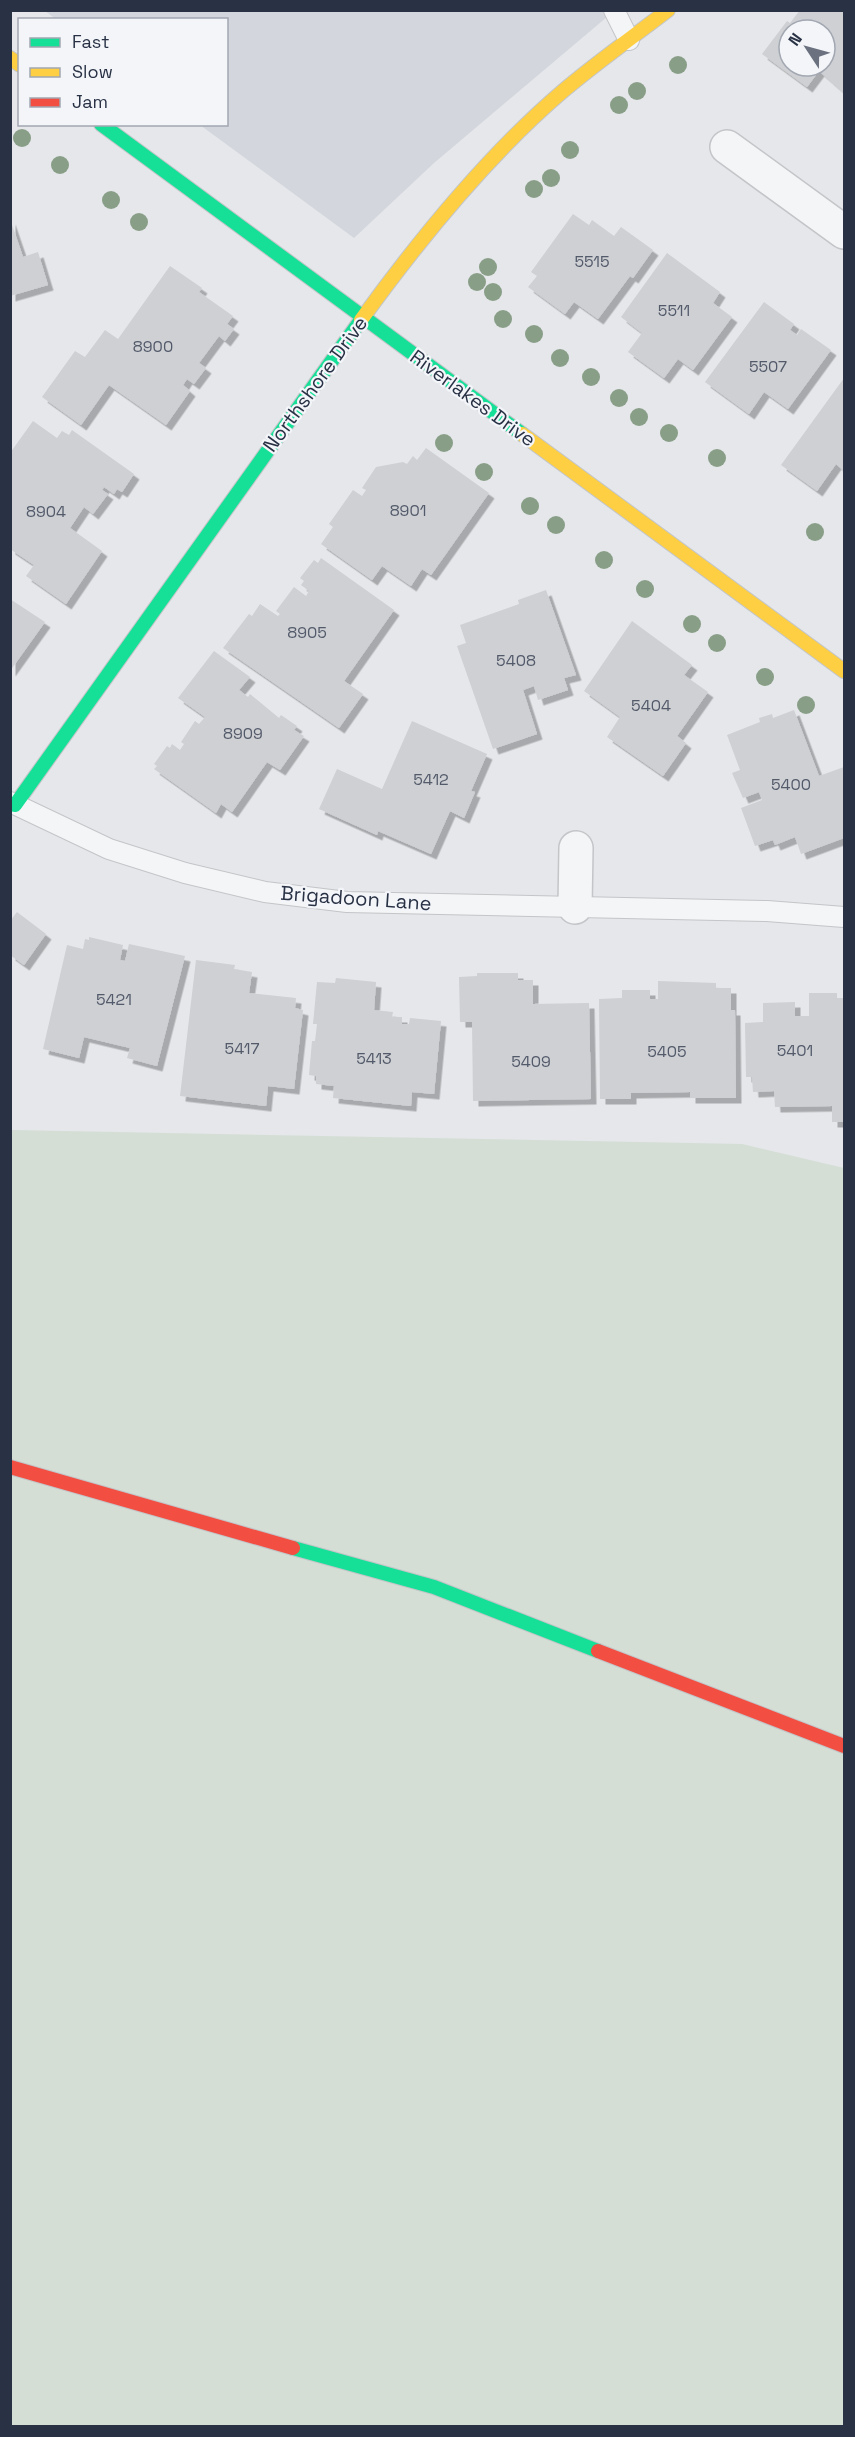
<svg xmlns="http://www.w3.org/2000/svg" width="855" height="2437" viewBox="0 0 855 2437" font-family="'Space Grotesk',sans-serif">
	<style>
		.built { fill: #d3d6dd }
		.green { fill: #d4ded5 }
		.building { fill: #ced0d4; fill-rule: evenodd; filter: url(#shadow) }
		.lines { fill: none; stroke-linecap: round; stroke-linejoin: round }
		.lane-casing { stroke: #c3c5c8; stroke-width: 22 }
		.street-casing { stroke: #c3c5c8; stroke-width: 36 }
		.fast-casing { stroke: #c3c5c8; stroke-width: 16 }
		.slow-casing { stroke: #c3c5c8; stroke-width: 16 }
		.jam-casing { stroke: #c3c5c8; stroke-width: 16 }
		.lane { stroke: #f4f5f6; stroke-width: 20 }
		.street { stroke: #f4f5f6; stroke-width: 33 }
		.fast { stroke: #16e098; stroke-width: 14 }
		.slow { stroke: #ffcf43; stroke-width: 14 }
		.jam { stroke: #f24e42; stroke-width: 14 }
		.tree { fill: #889e87 }
		.labels { text-anchor: middle; stroke-width: 4.5; stroke-linejoin: round; paint-order: stroke }
		.number-label { font-size: 16px; fill: #535a6a }
		.street-label { font-size: 20px; fill: #293245; stroke: #f3f5f9 }
	</style>
	<defs>
		<filter id="shadow"><feDropShadow dx="5.5" dy="5.5" stdDeviation="0" flood-color="#0004"/></filter>
	</defs>
	<rect width="100%" height="100%" fill="#e5e7ea"/>
	<path class="built" d="M45 11H614L434 163 354 238 200 125 226 124V20H57Z"/>
	<path class="green" d="M11 1130 742 1144 844 1168V2426H11Z"/>
	<path class="building" d="M800 10H844V93L819 71 807 87 762 54 787 21 790 23ZM789 30H825V66H789Z
		M573 214 589 225 592 220 614 236 621 227 653 250 633 278 630 276 598 319 574 302 565 314 528 287 537 276 531 272Z
		M10 219 23 257 38 252 48 285 10 296Z
		M667 253 720 292 713 303 732 317 693 370 678 359 664 378 628 352 642 333 621 317Z
		M170 266 202 288 199 292 233 316 227 324 234 329 225 341 219 336 199 363 206 368 194 384 187 379 183 385 190 391 166 425 109 385 81 425 42 397 75 351 85 357 105 330 118 339Z
		M764 302 794 324 790 330 797 335 801 329 831 350 788 409 764 392 749 414 705 382Z
		M844 378V471L836 464 817 491 781 465Z
		M33 421 57 438 62 431 69 435 72 430 134 474 122 492 117 489 114 494 104 487 102 490 108 494 93 514 84 507 70 528 102 551 66 604 26 576 34 565 10 549V453Z
		M426 448 489 493 431 575 422 569 411 586 382 566 372 580 321 544 333 527 329 524 353 490 362 496 366 490 362 488 376 467 403 462 407 464 413 456 417 460Z
		M321 558 394 610 344 681 363 694 339 728 223 648 249 614 252 616 260 604 278 616 280 614 276 611 294 587 306 596 309 591 301 585 304 581 300 578 314 560 318 563Z
		M546 590 576 675 564 678 568 690 538 700 534 686 523 690 537 734 493 749 457 646 466 643 460 625 519 604 518 600Z
		M10 599 45 622 10 671Z
		M632 621 692 665 684 675 708 692 677 736 686 743 663 776 607 737 620 717 584 691Z
		M214 651 250 677 239 690 248 697 250 694 279 718 281 715 297 726 294 730 304 736 280 770 267 762 232 812 221 804 216 813 154 769 157 766 154 764 167 746 170 748 172 744 180 750 184 744 181 742 195 721 199 724 205 717 178 698Z
		M794 710 819 776 844 767V838L801 854 795 837 775 845 773 840 755 846 741 808 762 800 759 792 743 798 732 773 740 770 727 735 760 722 759 718 772 714 773 718Z
		M412 721 487 754 471 791 475 792 464 818 450 811 431 854 378 831 377 835 319 809 337 769 382 789Z
		M17 912 46 934 24 965 10 955V921Z
		M89 937 123 945 120 960 125 961 129 944 185 956 157 1066 127 1058 130 1048 84 1037 79 1058 43 1049 67 945 83 949 85 939 89 940Z
		M196 960 235 965 234 969 252 972 249 993 296 998 295 1008 303 1010 294 1089 268 1086 266 1106 180 1096Z
		M477 973H518V980H533V1004L589 1003 591 1099 473 1101 472 1022H460L459 977 477 976Z
		M336 978 376 982 374 1010 393 1012 392 1017H402V1024H409L410 1018 441 1021 434 1094 412 1092 411 1106 333 1098 334 1086 316 1084V1076L309 1075 312 1041H315L317 1024H313L317 982 335 983Z
		M658 981 716 983V988H731V1010H735L736 1098H690V1092L631 1093V1099H600L599 999 622 998V990H650V999H658Z
		M809 993H837V998H844V1122H832V1106L775 1107 774 1091 753 1092 752 1077H746L745 1023 763 1022V1003L795 1002V1016H809Z"/>
	<g class="lines">
		<g class="lane-casing">
			<path id="lane" d="M614 10 629 40
				M10 802 109 849 185 873 265 892 347 902 767 911 844 917"/>
		</g>
		<g class="street-casing">
			<path id="street" d="M727 147 844 232
				M575 907 576 848"/>
		</g>
		<g class="fast-casing">
			<path id="fast" d="M101 124 522 434
				M15 805 361 320
				M293 1548 434 1587 598 1651"/>
		</g>
		<g class="slow-casing">
			<path id="slow" d="M10 58 20 65
				M361 320C419 240 488 155 563 91 597 62 633 37 668 10
				M522 434 844 671"/>
		</g>
		<g class="jam-casing">
			<path id="jam" d="M10 1467 293 1548
				M598 1651 844 1746"/>
		</g>
		<use href="#lane" class="lane"/>
		<use href="#street" class="street"/>
		<use href="#fast" class="fast"/>
		<use href="#slow" class="slow"/>
		<use href="#jam" class="jam"/>
	</g>
	<g class="tree">
		<circle cx="678" cy="65" r="9"/>
		<circle cx="637" cy="91" r="9"/>
		<circle cx="619" cy="105" r="9"/>
		<circle cx="22" cy="138" r="9"/>
		<circle cx="570" cy="150" r="9"/>
		<circle cx="60" cy="165" r="9"/>
		<circle cx="551" cy="178" r="9"/>
		<circle cx="534" cy="189" r="9"/>
		<circle cx="111" cy="200" r="9"/>
		<circle cx="139" cy="222" r="9"/>
		<circle cx="488" cy="267" r="9"/>
		<circle cx="477" cy="282" r="9"/>
		<circle cx="493" cy="292" r="9"/>
		<circle cx="503" cy="319" r="9"/>
		<circle cx="534" cy="334" r="9"/>
		<circle cx="560" cy="358" r="9"/>
		<circle cx="591" cy="377" r="9"/>
		<circle cx="619" cy="398" r="9"/>
		<circle cx="639" cy="417" r="9"/>
		<circle cx="669" cy="433" r="9"/>
		<circle cx="444" cy="443" r="9"/>
		<circle cx="717" cy="458" r="9"/>
		<circle cx="484" cy="472" r="9"/>
		<circle cx="530" cy="506" r="9"/>
		<circle cx="556" cy="525" r="9"/>
		<circle cx="815" cy="532" r="9"/>
		<circle cx="604" cy="560" r="9"/>
		<circle cx="645" cy="589" r="9"/>
		<circle cx="692" cy="624" r="9"/>
		<circle cx="717" cy="643" r="9"/>
		<circle cx="765" cy="677" r="9"/>
		<circle cx="806" cy="705" r="9"/>
	</g>
	<g class="labels">
		<g class="number-label">
			<text x="592" y="267">5515</text>
			<text x="674" y="316">5511</text>
			<text x="153" y="352">8900</text>
			<text x="768" y="372">5507</text>
			<text x="408" y="516">8901</text>
			<text x="46" y="517">8904</text>
			<text x="307" y="638">8905</text>
			<text x="516" y="666">5408</text>
			<text x="651" y="711">5404</text>
			<text x="243" y="739">8909</text>
			<text x="431" y="785">5412</text>
			<text x="791" y="790">5400</text>
			<text x="114" y="1005">5421</text>
			<text x="242" y="1054">5417</text>
			<text x="795" y="1056">5401</text>
			<text x="667" y="1057">5405</text>
			<text x="374" y="1064">5413</text>
			<text x="531" y="1067">5409</text>
		</g>
		<g class="street-label">
			<text transform="translate(315 384) rotate(-54)" y="7">Northshore Drive</text>
			<text transform="translate(473 398) rotate(36)" y="7">Riverlakes Drive</text>
			<text transform="translate(356 898) rotate(4)" y="7">Brigadoon Lane</text>
		</g>
	</g>
	<rect width="855" height="2437" fill="none" stroke="#293245" stroke-width="24"/>
	<rect x="18" y="18" width="210" height="108" fill="#f3f5f9" stroke="#a2a7b1" stroke-width="1.5"/>
	<rect x="30" y="38" width="30" height="9" fill="#16e098" stroke="#a2a7b1" stroke-width="1.5"/>
	<text x="72" y="48" font-size="18" fill="#293245">Fast</text>
	<rect x="30" y="68" width="30" height="9" fill="#ffcf43" stroke="#a2a7b1" stroke-width="1.5"/>
	<text x="72" y="78" font-size="18" fill="#293245">Slow</text>
	<rect x="30" y="98" width="30" height="9" fill="#f24e42" stroke="#a2a7b1" stroke-width="1.5"/>
	<text x="72" y="108" font-size="18" fill="#293245">Jam</text>
	<g transform="translate(807 48) rotate(306)"><circle r="28" fill="#f3f5f9" stroke="#a2a7b1" stroke-width="1.5"/>
	<path d="M0-4.5L10 22L0 15L-10 22Z" fill="#6b717f"/>
	<text y="-9" font-size="16" font-weight="bold" text-anchor="middle" fill="#293245">N</text>
	</g>
</svg>
